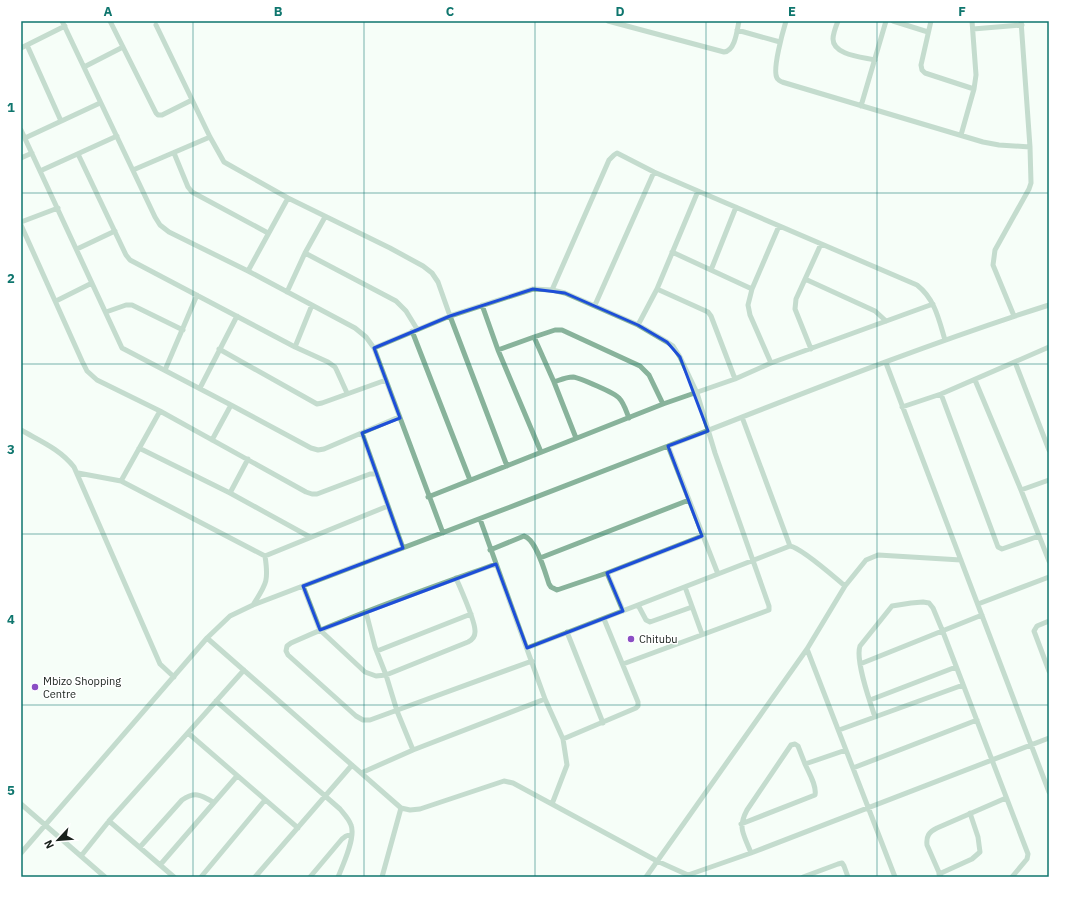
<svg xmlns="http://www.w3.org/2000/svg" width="1070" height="898" viewBox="0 0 1070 898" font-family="'IBM Plex Sans',sans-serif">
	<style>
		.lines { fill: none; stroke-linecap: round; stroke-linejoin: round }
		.minor { stroke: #88b39b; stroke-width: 5 }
		.marked { fill: none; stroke: #1d4ed8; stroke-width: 3; stroke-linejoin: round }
		.grid { fill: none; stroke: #0f766e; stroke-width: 1; stroke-opacity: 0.55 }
		.poi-dot { fill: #8a4ec4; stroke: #fff; stroke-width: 1.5 }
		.labels { text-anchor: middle; stroke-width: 3; stroke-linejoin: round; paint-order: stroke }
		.poi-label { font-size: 11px; fill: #19211c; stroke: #fff; text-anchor: start }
		.neatline { fill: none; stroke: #0f766e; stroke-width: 1.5 }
		.grid-label { font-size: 13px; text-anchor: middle; font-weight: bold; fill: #0f766e }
	</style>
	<rect width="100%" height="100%" fill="#f5fef8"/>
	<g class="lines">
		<path class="minor" d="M62 21 155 217 160 225 169 232 248 271 355 328 366 337 374 348 443 533
			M110 21 156 113 158 115H162L192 100
			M608 21 724 52C735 51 737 31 739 21
			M786 21C783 31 772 70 777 78 777 79 781 82 782 82L983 142 999 145 1030 147
			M838 21C836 26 833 34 833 39 833 55 862 57 875 60
			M893 21 928 32
			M931 21 921 65 922 70 925 73 974 89
			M156 25 210 137 224 162 288 198 390 248 423 266 432 273 438 282 450 316 507 466
			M973 29 1022 25
			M737 30 780 42
			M27 45 61 121
			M21 48 65 26
			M84 67 123 47
			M861 106 886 21
			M21 130 122 348 231 405 311 448 318 450 324 449 399 417
			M961 135 974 89 976 75 972 21
			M25 138 100 103
			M174 153 188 187 192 192 268 233
			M78 154 126 255 130 260 295 347 328 362 335 367 337 371 347 393
			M21 158 32 153
			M133 170 210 137
			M40 171 117 136
			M21 222 58 208
			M21 225 82 361 87 371 97 380 160 411 306 492 312 494H317L370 474H376
			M77 249 115 231
			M672 252 752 289
			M305 253 396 301 406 311 417 329
			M711 270 736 207
			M248 271 288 198
			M805 279 875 311 886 321
			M657 289 708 312 711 316 735 379
			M552 290 609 160 614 155 617 153 654 172 698 191 917 285C935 299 939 320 945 340
			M287 292 305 253 325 217
			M56 301 92 283
			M482 305 498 350 541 452
			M595 305 654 172
			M106 312 126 305H132L183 330
			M1014 316 993 265 995 250 1029 189 1031 183 1030 147 1021 21
			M638 325 657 289 698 191
			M412 331 470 480
			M534 337 555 330H562L640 366 649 375 663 404
			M295 347 312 305
			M374 348 450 316 533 289 552 290 565 293 638 325 667 342 673 346 680 357 697 393 715 453 769 606V610L623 664
			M219 349 317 404 322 403 386 380
			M811 349 795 309 796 299 821 244
			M498 350 534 337 554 382 576 438
			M1015 362 1049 450
			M771 363 750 315 748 305 752 289 779 226
			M886 363 1049 792
			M165 370 197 295
			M975 380 1021 490 1049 561
			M554 382C560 380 566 377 573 377 580 378 615 393 619 398 624 403 626 411 629 418
			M200 388 237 316
			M941 394 998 547 1002 549 1039 536
			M902 407 941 394 1049 347
			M742 417 790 546
			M21 430C40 441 60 449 74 467L160 664 174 677
			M362 433 403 548
			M212 440 231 405
			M668 446 718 574
			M139 448 230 493 310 537
			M78 473 121 481 265 556 388 506
			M121 481 160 411
			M1021 490 1049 480
			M230 493 248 459
			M428 497 663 404 735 379 771 363 933 304
			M480 519 545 699 563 739 567 765 552 804
			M490 550 524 536C536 539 545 572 549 584L551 587 557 590 607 573 702 536
			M540 558 689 500
			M496 564C427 589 358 613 291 643L287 646 286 651 288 655 356 716 363 720H370L532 661
			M607 573 623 611
			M303 586 320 630 365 672 376 676 386 675 468 642C472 640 475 637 475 632 476 622 461 590 456 578
			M685 587 702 634
			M978 604 1049 577
			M253 605C266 584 269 582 265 556
			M638 605 646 620 650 622 692 607
			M366 612 375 647 386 675 397 711 413 750
			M1049 621 1037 626 1034 631 1049 671
			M567 632 603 723
			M207 638 401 808 410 810 420 809 504 781 513 783 657 861 688 875 751 853 1049 738
			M527 648 790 546C802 548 834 577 845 586
			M377 651 471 614
			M860 664 982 615
			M870 700 956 667
			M216 701 340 809C344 814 349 819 351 825 356 837 343 865 338 877
			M875 717C870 702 855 660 860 646L892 606 911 603 923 602 929 603 933 608 943 632 1028 854 1027 859 1012 877
			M839 730 963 685
			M188 733 298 828
			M563 739 636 708 638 706V702L604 619
			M853 768 977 720
			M361 773 413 750 545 699
			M21 804 105 877
			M109 821 174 877
			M741 824 815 795C817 786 809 773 805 764
			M140 847 182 800C195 791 201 795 213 802
			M21 853 207 638 230 616 253 605C392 552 530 500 668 446 794 397 920 346 1049 305
			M751 853C744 834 737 829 747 810L791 745 795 744 798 746 805 764 846 750
			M81 856 109 821 244 670
			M160 865 237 776
			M939 874 972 859 980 852 978 837 970 813
			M201 877 265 800
			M255 877 352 765
			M310 877 342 839 346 836 352 834
			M382 877 401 808
			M646 877 807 649
			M803 877 838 864 842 863 844 866 848 877
			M895 877 807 649 845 586 866 560 878 555 961 560
			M941 877 927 845C926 836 929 832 937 828L1006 798"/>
	</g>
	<path d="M0 0H1070V898H0ZM533 289 565 293 638 325 667 342 680 357 708 431 668 446 702 536 607 573 623 611 527 648 496 564 320 630 303 586 403 548 362 433 400 418 374 348 450 316Z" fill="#f5fef8" fill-opacity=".55" fill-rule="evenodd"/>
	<path class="marked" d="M533 289 565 293 638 325 667 342 680 357 708 431 668 446 702 536 607 573 623 611 527 648 496 564 320 630 303 586 403 548 362 433 400 418 374 348 450 316Z"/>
	<path class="grid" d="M193 21V877M364 21V877M535 21V877M706 21V877M877 21V877M21 193H1049M21 364H1049M21 534H1049M21 705H1049"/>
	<g class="poi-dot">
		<circle cx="631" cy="639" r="4"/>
		<circle cx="35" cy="687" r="4"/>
	</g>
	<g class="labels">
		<g class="poi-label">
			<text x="639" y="643">Chitubu</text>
			<text x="43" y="685">Mbizo Shopping<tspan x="43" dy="13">Centre</tspan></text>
		</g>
	</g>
	<rect width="1070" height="898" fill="none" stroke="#ffffff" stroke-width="44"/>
	<g transform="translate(58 840) rotate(244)" stroke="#ffffff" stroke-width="3" paint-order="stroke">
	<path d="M0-3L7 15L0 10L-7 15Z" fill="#19211c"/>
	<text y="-6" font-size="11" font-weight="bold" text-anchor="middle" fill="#19211c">N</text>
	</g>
	<rect x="22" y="22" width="1026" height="854" class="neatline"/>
	<g class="grid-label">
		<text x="108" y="16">A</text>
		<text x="278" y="16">B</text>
		<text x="450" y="16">C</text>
		<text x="620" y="16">D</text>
		<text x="792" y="16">E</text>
		<text x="962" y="16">F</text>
		<text x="11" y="112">1</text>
		<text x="11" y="283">2</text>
		<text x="11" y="454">3</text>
		<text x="11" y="624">4</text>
		<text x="11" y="795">5</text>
	</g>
</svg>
